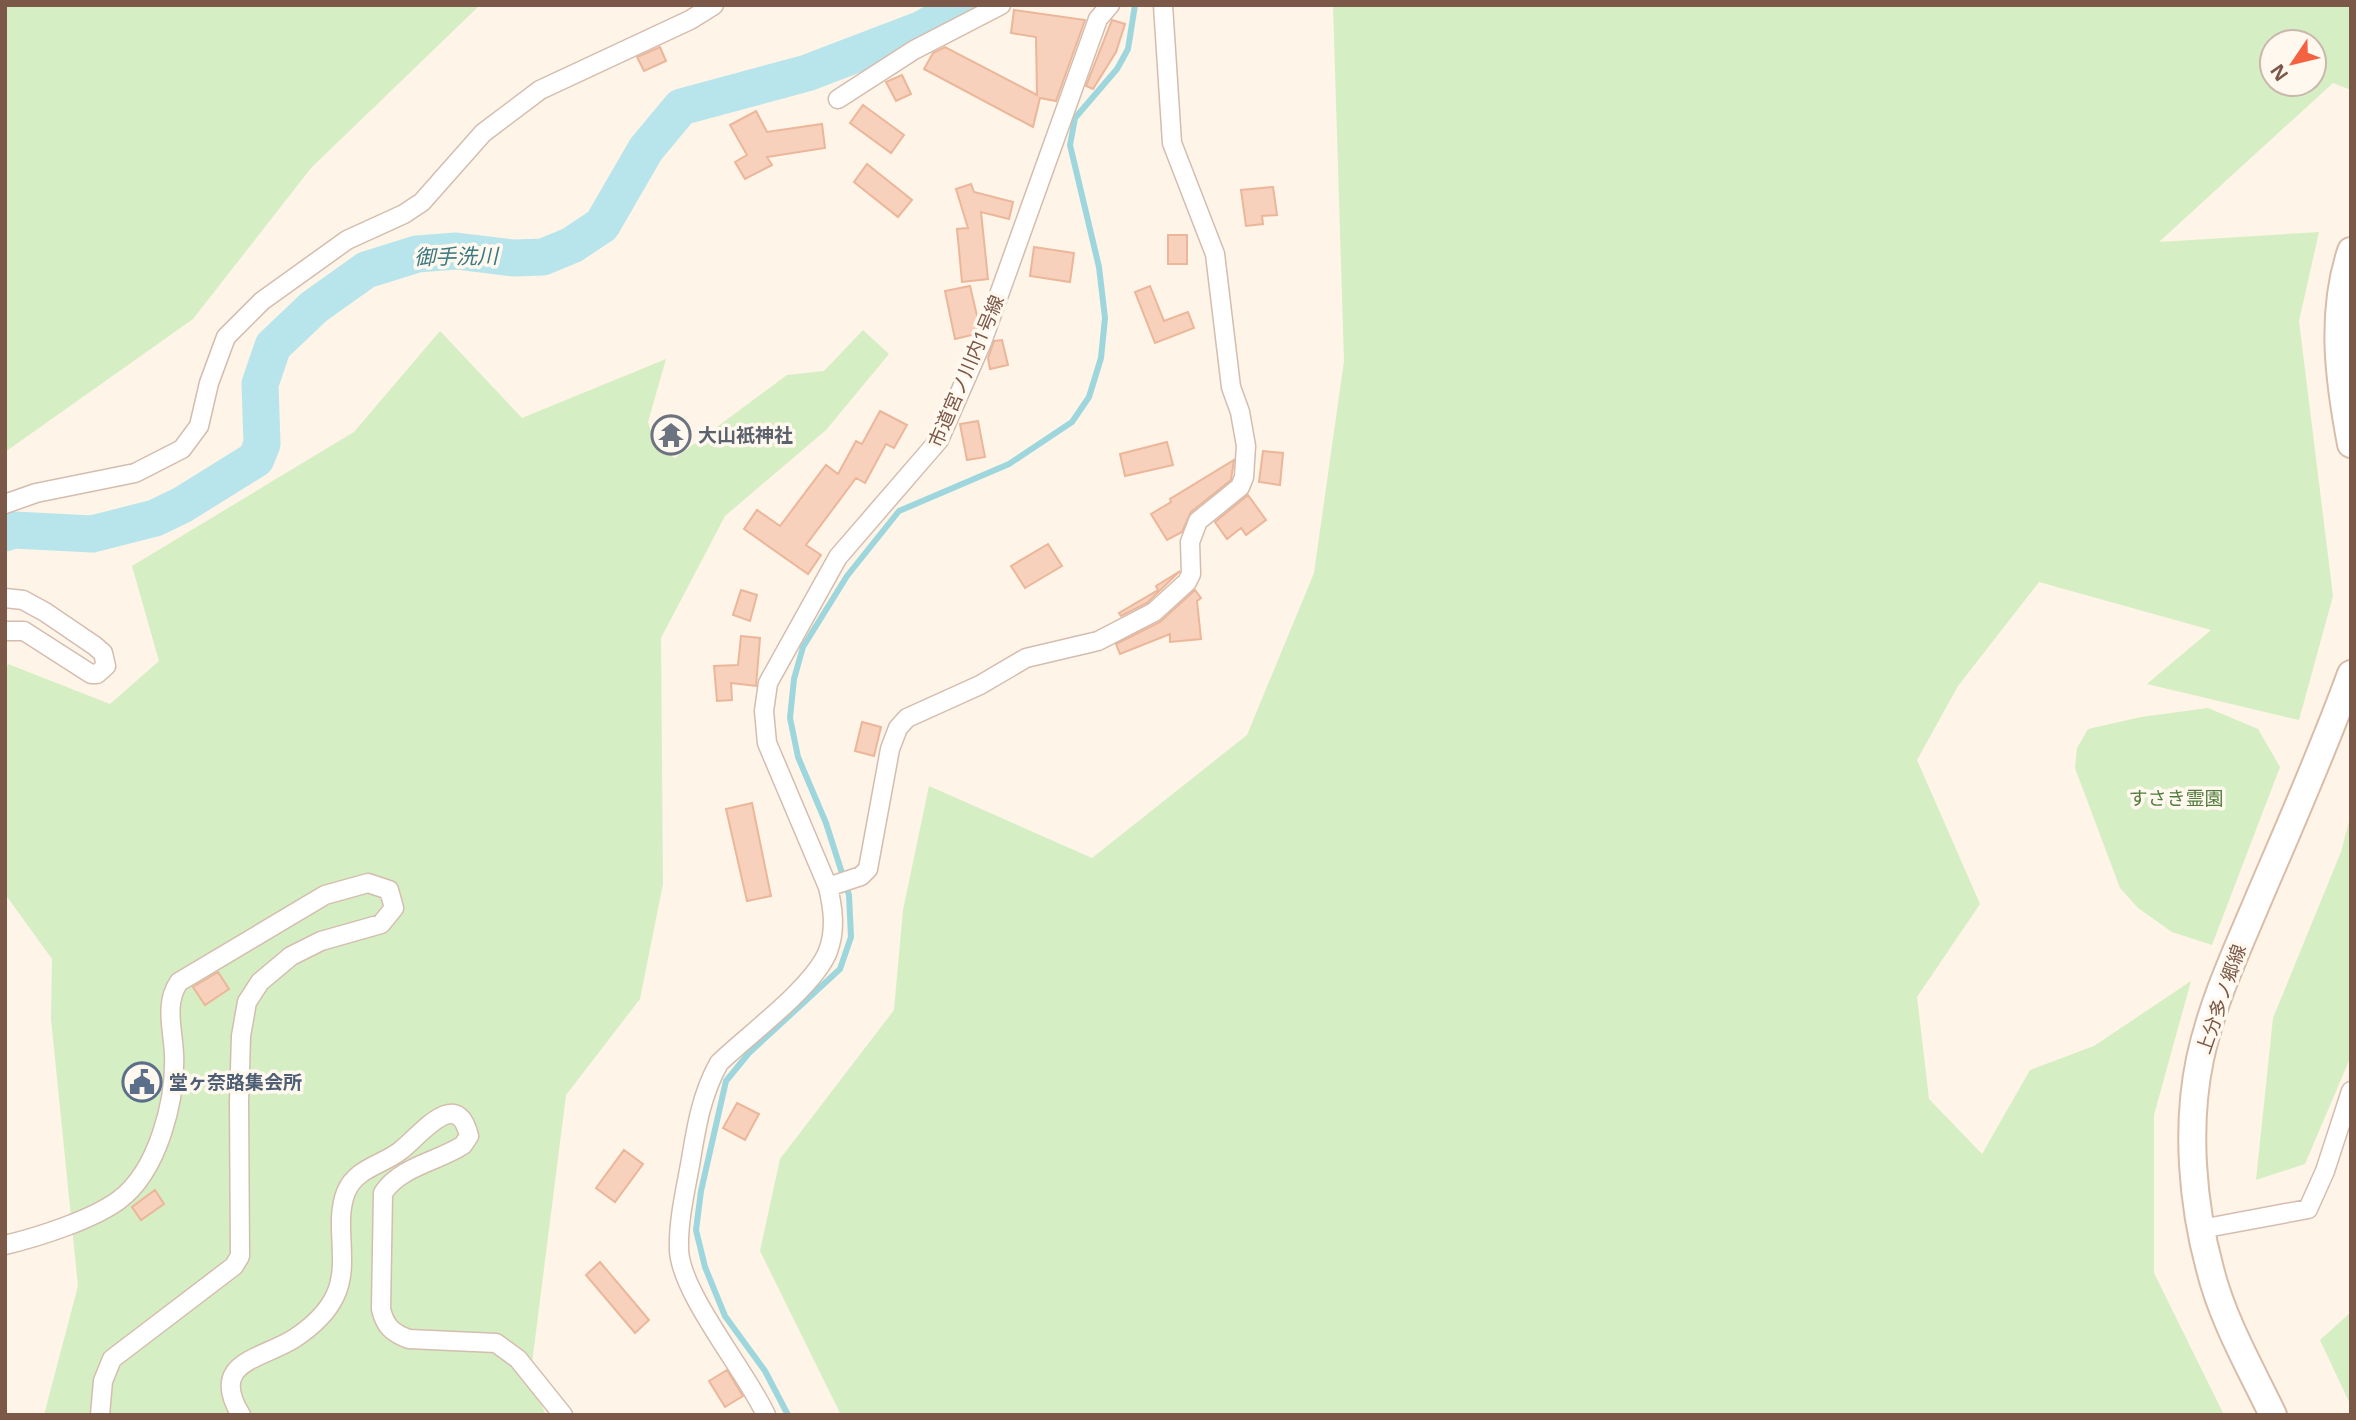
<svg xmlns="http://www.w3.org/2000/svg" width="2356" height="1420" viewBox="0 0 2356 1420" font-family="'Noto Sans','Noto Sans JP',sans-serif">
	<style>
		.green { fill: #d6eec3; fill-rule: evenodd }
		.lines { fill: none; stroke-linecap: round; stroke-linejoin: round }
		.stream { stroke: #9ed6dd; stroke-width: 6 }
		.river { stroke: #b8e5eb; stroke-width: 37 }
		.building { fill: #f7d1bb; stroke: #ebb69a; stroke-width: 2 }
		.street-casing { stroke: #d4bdae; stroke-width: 21 }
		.secondary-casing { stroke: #d8bdaa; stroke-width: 30 }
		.street { stroke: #fff; stroke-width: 18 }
		.secondary { stroke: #fff; stroke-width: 26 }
		.labels { text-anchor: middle; stroke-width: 7; stroke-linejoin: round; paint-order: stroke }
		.street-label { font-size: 19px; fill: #7b5848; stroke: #fff8ef }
		.worship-label { font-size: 19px; font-weight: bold; fill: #5b616d; stroke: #fff8ef; text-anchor: start }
		.park-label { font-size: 19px; fill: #517c3c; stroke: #fff8ef }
		.service-label { font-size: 19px; font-weight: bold; fill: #4e5e75; stroke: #fff8ef; text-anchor: start }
		.water-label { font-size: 21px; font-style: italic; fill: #3a7882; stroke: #fff8ef }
	</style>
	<rect width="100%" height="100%" fill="#fef4e7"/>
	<path class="green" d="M5 5H480L311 168 193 319 5 452Z
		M1333 5H2351V90L2333 83 2159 242 2319 232 2299 321 2333 596 2299 720 2147 684 2211 630 2039 582 1958 686 1917 760 1980 904 1917 997 1929 1099 1982 1154 2030 1070 2094 1046 2191 981 2154 1115V1273L2224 1415H841L760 1251 780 1159 894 1010 903 910 929 786 1092 858 1247 735 1314 573 1344 361ZM2314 42V84H2272V42Z
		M863 330 889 354 826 430 725 516 661 638 663 884 640 999 566 1095 530 1379 546 1415H44L78 1286 51 1019 52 959 5 894V671L8 664 110 704 159 661 132 566 354 432 440 331 522 418 666 359 648 422 656 448 675 458 787 375 824 371Z
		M2208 708 2258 729 2280 767 2212 945 2172 932 2138 908 2120 888 2075 768 2077 748 2088 729 2141 717Z
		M2351 814V1056L2305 1164 2256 1180 2273 1018 2341 852Z
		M2351 1312V1406L2320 1340Z"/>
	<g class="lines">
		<path class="stream" d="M788 1415 765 1371 725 1316 705 1267 696 1230 701 1191 726 1081 749 1053 840 969 851 937 849 895 826 823 798 757 790 718 794 679 803 647 847 576 899 511 1009 464 1072 422 1089 397 1101 358 1105 318 1099 267 1070 145 1075 118 1117 69 1128 49 1135 5"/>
		<path class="river" d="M5 533 14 530 92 534 155 518 182 505 256 459 262 444 260 384 273 346 314 307 366 270 417 254 456 251 514 258 543 257 572 245 602 225 646 149 681 107 807 73 922 29 964 5"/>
	</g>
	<path class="building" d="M1014 10 1085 20 1056 101 1040 98 1033 127 924 69 933 53 945 47 1037 95 1036 37 1011 33Z
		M1112 20 1125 24 1116 52 1093 89 1086 86Z
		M660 47 666 61 644 71 637 57Z
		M902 75 911 94 896 101 886 82Z
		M863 105 904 135 891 153 850 123Z
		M756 111 767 132 822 124 825 148 767 157 772 165 745 179 735 162 747 155 730 125Z
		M867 164 912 200 898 217 854 182Z
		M971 184 974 192 1013 202 1009 219 981 212 988 279 962 282 957 229 968 228 956 189Z
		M1273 187 1277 215 1262 216 1263 224 1246 226 1241 190Z
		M1168 235H1187V264H1168Z
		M1034 247 1074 253 1070 282 1030 276Z
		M970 286 978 320 972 335 955 339 945 291Z
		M1150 286 1164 321 1188 312 1194 328 1155 343 1135 292Z
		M1002 340 1008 365 990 369 988 358 994 341Z
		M880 411 907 425 894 448 886 444 865 483 856 478 806 545 821 555 808 574 744 529 757 510 780 526 826 465 838 474 856 441 862 444Z
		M978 421 985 457 967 460 960 424Z
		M1167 442 1173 465 1125 476 1120 454Z
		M1263 451 1283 453 1280 485 1259 482Z
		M1234 460 1231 480 1191 512 1182 532 1167 540 1151 514 1171 502 1170 499Z
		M1248 495 1266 520 1246 535 1241 528 1227 539 1215 522Z
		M1048 544 1062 566 1025 588 1011 566Z
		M1180 571 1147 603 1121 616 1119 613 1158 590 1156 586Z
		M741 590 757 595 750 621 733 615Z
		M1195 590 1201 598 1197 601 1201 639 1170 642V634L1120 654 1116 644 1160 622Z
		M741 636 760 638 756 686 731 683 732 700 717 701 714 666 738 665Z
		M862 722 881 727 874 756 855 751Z
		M752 803 771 896 747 901 726 809Z
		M218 972 229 989 205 1005 193 987Z
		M737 1103 759 1114 745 1140 723 1128Z
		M624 1150 643 1164 615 1202 596 1188Z
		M155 1190 164 1204 141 1220 132 1207Z
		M600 1262 649 1320 635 1333 586 1275Z
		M727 1370 743 1396 725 1407 709 1381Z"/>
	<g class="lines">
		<g class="street-casing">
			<path id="street" d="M838 99 914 50 1001 5
				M5 504 36 493 135 473 182 449 199 426 209 383 226 337 262 301 347 240 404 214 422 202 483 133 540 90 690 20 714 5
				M5 598 23 600 45 612 95 646 103 653 106 666 97 674H91L24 631H5
				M828 887 861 876 868 869 890 749 898 728 907 718 980 685 1026 658 1098 641 1154 612 1187 582 1191 574 1190 542 1198 521 1240 487 1244 477 1246 446 1240 412 1231 387 1215 254 1172 143 1163 5
				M2201 1229 2308 1209 2325 1171 2351 1091
				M5 1245C38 1237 92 1220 119 1200 158 1171 176 1100 174 1054 173 1030 164 1003 179 982L325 895 368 883 389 890 394 908 381 924 321 941 291 956 260 982 247 1002 241 1036 239 1102 240 1256 234 1266 112 1359 103 1381 100 1415
				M241 1415C208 1361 261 1360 295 1338 310 1328 327 1313 335 1296 351 1263 333 1225 346 1192 356 1168 382 1165 400 1151 420 1136 457 1085 469 1136L463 1145C437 1162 401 1166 383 1193L381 1309C385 1326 392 1333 409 1339L496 1343 518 1359 563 1415
				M766 1415C746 1371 681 1294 679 1250 678 1222 685 1192 690 1165 696 1129 701 1095 719 1063 748 1035 815 986 828 951 836 930 833 908 828 887L767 743 764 711 768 683 838 557 939 440 982 342 1098 19 1110 5"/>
		</g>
		<g class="secondary-casing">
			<path id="secondary" d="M2351 251C2330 314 2339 381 2351 444
				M2273 1415C2250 1367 2223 1321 2210 1269 2192 1203 2186 1126 2200 1059 2212 1003 2236 952 2258 900 2290 825 2323 751 2351 674"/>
		</g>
		<use href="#street" class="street"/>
		<use href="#secondary" class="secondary"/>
	</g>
	<defs>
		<g id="temple-ring" transform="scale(2.0125)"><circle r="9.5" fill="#fff8ef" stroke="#6b7280" stroke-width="1.5"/><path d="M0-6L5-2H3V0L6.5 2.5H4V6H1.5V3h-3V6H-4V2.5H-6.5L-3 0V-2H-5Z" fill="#6b7280"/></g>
		<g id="civic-ring" transform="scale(2.0125)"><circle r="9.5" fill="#fff8ef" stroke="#5c6f8a" stroke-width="1.5"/><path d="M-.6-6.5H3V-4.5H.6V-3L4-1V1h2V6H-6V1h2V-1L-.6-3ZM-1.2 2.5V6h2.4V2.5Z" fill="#5c6f8a"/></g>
	</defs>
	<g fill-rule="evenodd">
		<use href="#temple-ring" x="671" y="435"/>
		<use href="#civic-ring" x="142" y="1082"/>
	</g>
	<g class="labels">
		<g class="street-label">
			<text transform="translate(966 371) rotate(-67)" y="7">市道宮ノ川内1号線</text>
			<text transform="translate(2221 999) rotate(-71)" y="7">上分多ノ郷線</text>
		</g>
		<g class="worship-label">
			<text x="698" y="442">大山衹神社</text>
		</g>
		<g class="park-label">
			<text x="2176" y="805">すさき霊園</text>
		</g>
		<g class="service-label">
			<text x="169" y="1089">堂ヶ奈路集会所</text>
		</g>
		<g class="water-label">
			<text transform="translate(456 257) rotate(-1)" y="7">御手洗川</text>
		</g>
	</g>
	<rect width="2356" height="1420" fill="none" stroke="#7b5848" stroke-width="14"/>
	<g transform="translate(2293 63) rotate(235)"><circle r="33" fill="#fff8ef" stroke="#cab8ac" stroke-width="2"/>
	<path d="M0-5L12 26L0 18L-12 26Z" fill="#f36241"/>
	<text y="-10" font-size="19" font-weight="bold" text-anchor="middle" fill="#7b5848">N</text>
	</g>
</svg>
